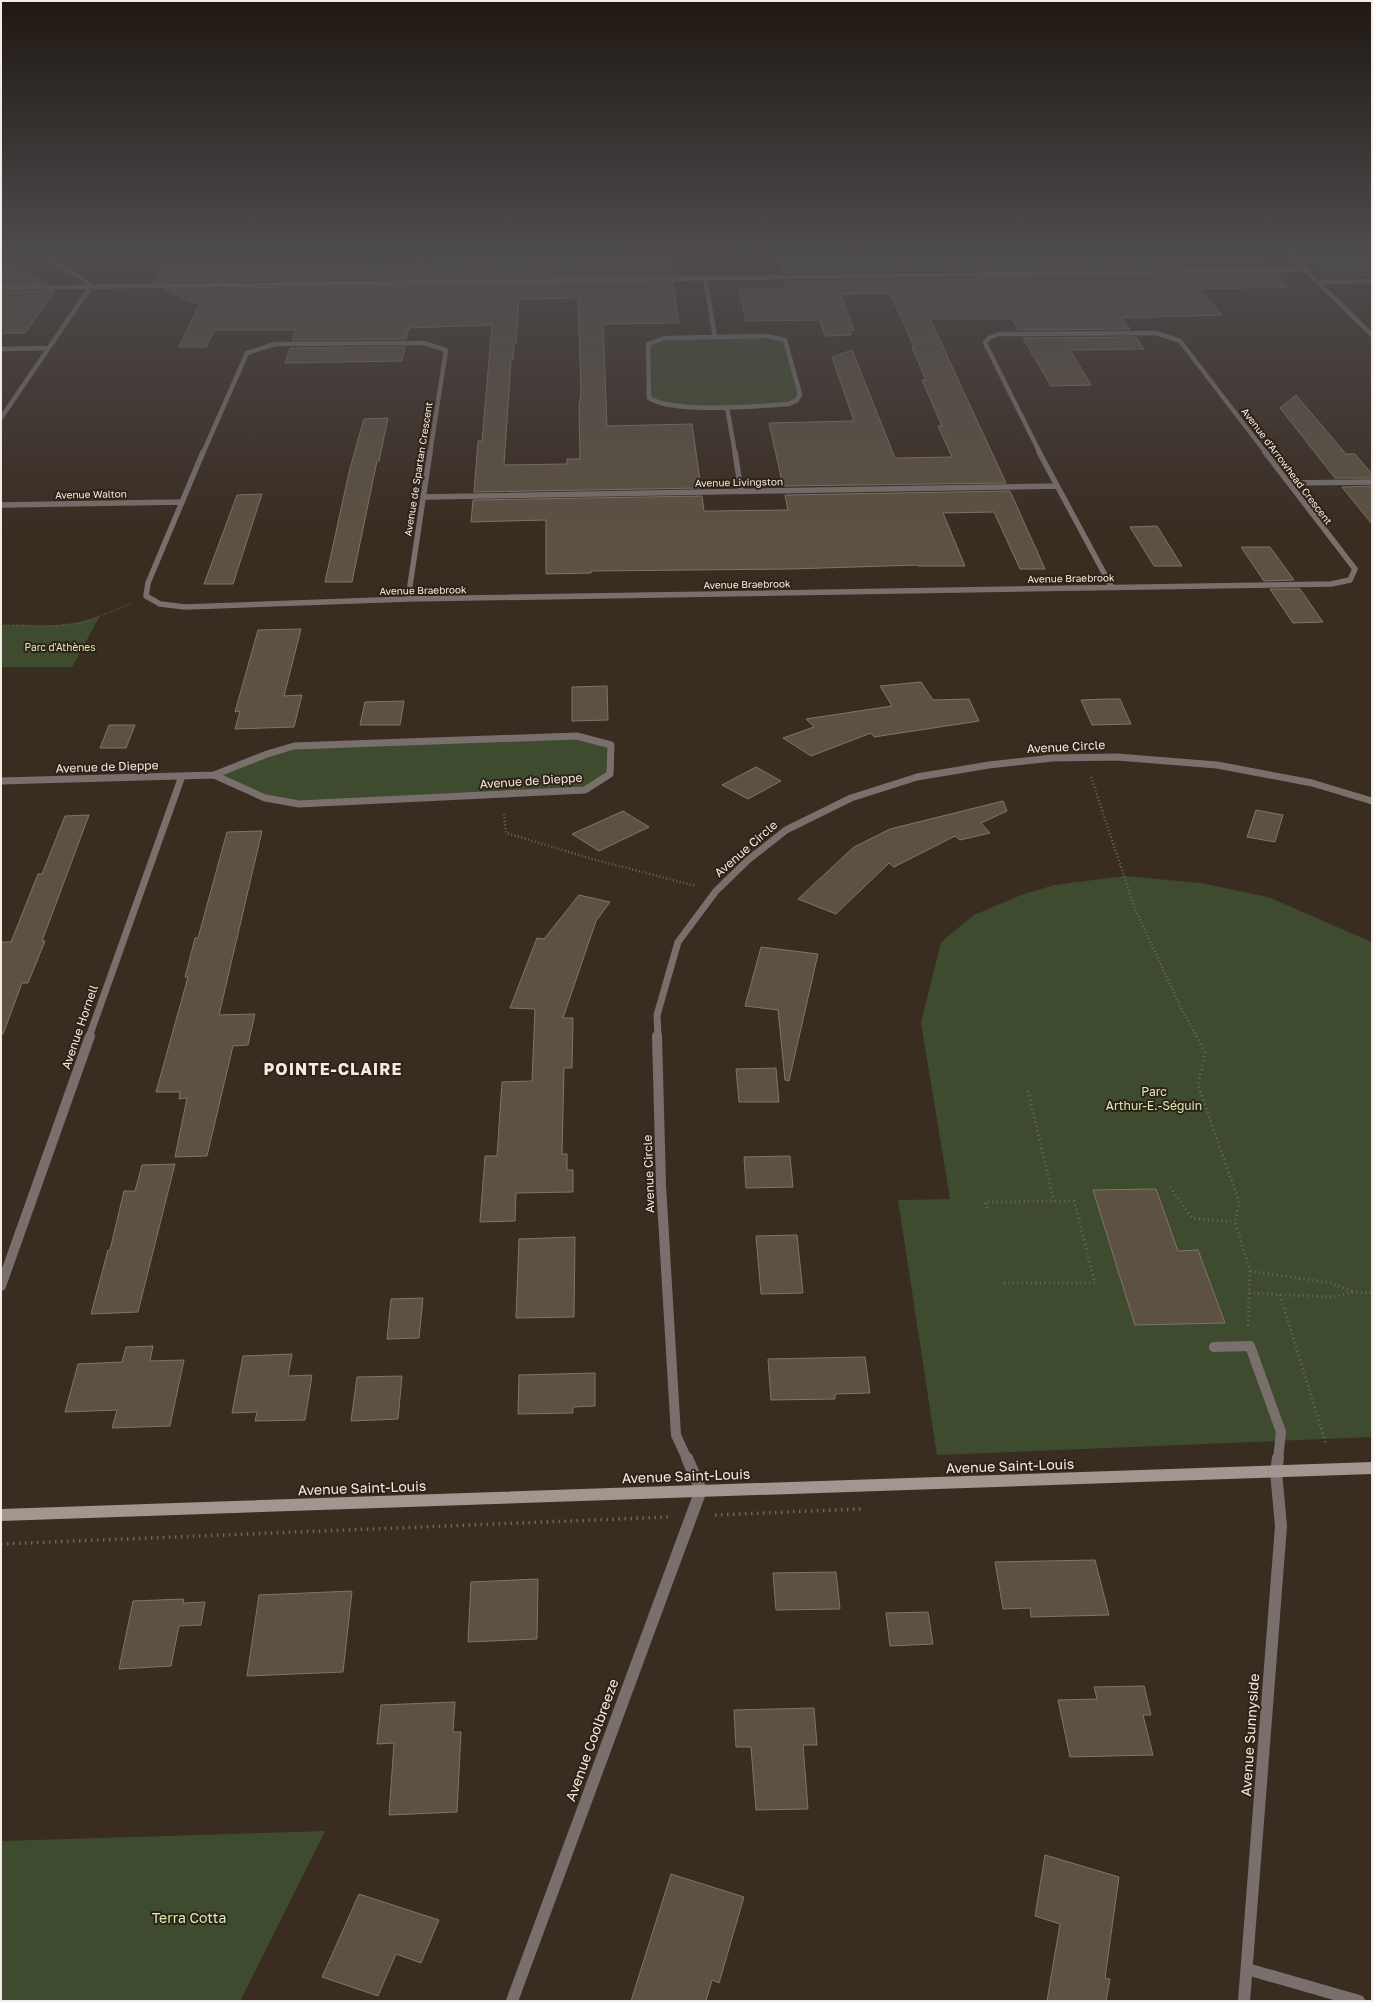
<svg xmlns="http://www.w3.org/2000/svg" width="1373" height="2002" viewBox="0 0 1373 2002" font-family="'Golos Text',sans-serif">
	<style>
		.built { fill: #463424 }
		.green { fill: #3f4b2e }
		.building { fill: #5c5142; stroke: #817565; fill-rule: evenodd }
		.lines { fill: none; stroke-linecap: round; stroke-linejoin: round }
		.path-far4 { stroke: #71655c; stroke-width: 1.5; stroke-dasharray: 0.5 1.5; stroke-linecap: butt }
		.path-far3 { stroke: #71655c; stroke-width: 2; stroke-dasharray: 0.5 2; stroke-linecap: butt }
		.path-far2 { stroke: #71655c; stroke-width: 2.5; stroke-dasharray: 1 2.5; stroke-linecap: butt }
		.path-far1 { stroke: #71655c; stroke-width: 3; stroke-dasharray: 1 3.5; stroke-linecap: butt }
		.path { stroke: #71655c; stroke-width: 3.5; stroke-dasharray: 1.5 4.5; stroke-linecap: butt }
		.lane-far1 { stroke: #79706d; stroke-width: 10 }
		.lane { stroke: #79706d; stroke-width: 12 }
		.street-far4 { stroke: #79706d; stroke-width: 4.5 }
		.street-far3 { stroke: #79706d; stroke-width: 5.5 }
		.street-far2 { stroke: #79706d; stroke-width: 7 }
		.street-far1 { stroke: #79706d; stroke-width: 10 }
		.street { stroke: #79706d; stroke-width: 12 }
		.secondary { stroke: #a39590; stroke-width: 12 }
		.labels { text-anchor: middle; stroke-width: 4; stroke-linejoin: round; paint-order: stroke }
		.far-street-label { font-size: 10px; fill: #f4ebe4; stroke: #2f2317 }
		.far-park-label { font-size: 10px; fill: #d5eeb1; stroke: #2f2317 }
		.street-label { font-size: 12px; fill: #f4ebe4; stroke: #2f2317 }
		.park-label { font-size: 12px; fill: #d5eeb1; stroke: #2f2317 }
		.near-street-label { font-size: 14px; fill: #f4ebe4; stroke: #2f2317 }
		.near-park-label { font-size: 14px; fill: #d5eeb1; stroke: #2f2317 }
		.district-label { font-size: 16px; font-weight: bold; letter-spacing: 1px; fill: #f4ebe4; stroke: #2f2317 }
	</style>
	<rect width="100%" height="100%" fill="#392c21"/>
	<path class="built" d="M632 254H736L745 277 634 279Z"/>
	<path class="green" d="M1372 258V277L1326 279 1304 259Z
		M767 336 785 340 800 394 789 404 727 407 669 406 649 398 648 344 655 341Z
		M100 616 72 667H1V625C40 624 61 630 100 616Z
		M577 736 611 745 610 774 585 790 299 804 265 798 214 775 294 746Z
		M1125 876 1201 883 1268 897 1372 942V1437L937 1455 898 1200 950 1199 921 1023 941 942 974 915 1021 895 1054 885Z
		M325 1831 240 2001H1V1841Z"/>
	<path class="building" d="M917 254H1255L1268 267 782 273 777 257Z
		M669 258 672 275 152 282 161 266Z
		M1 259 48 284H1Z
		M1275 274 1289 287 1200 289 1222 315 1121 318 1130 329 1018 330 1012 319H930L1006 483 783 486 769 423 854 421 832 357 852 350 895 458 952 457 938 426H942L922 380H926L912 347H914L890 293 840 294 854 330 849 331 851 335 825 336 820 320 746 321 739 289 784 288H786L784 281Z
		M673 282 679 323 603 324 607 426 692 424 701 488 474 492 478 441H482L492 325 409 328 406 339 292 340 296 330H214L206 347H179L200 303H194L165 289ZM578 298 581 391 579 407 580 459H567V464L504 465 511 360H513L514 343H516L519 299Z
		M55 291 25 333H1V292Z
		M1136 337 1144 349 1070 350 1091 385 1051 386 1023 338Z
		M405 347 402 361 285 363 290 348Z
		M1296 395 1346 454H1355L1372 474V478H1335L1280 408Z
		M388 418 379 461H377L352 582H325L350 468 364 419Z
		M1372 486V524L1342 487Z
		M1010 491 1045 569H1020L994 512 943 513 965 566H918V565L791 569 591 571V573L546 574V520L471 522 473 500 702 496 704 511H712L788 510 785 495Z
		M262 494 233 584H204L237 495Z
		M1157 526 1182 566H1154L1130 527Z
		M1241 547H1270L1294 580 1264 581Z
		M1270 589H1300L1323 622 1293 623Z
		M301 629 284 696 302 695 294 727 235 729 240 711 235 712 258 630Z
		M921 682 933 700 969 699 979 721 874 737 871 733 811 756 783 738 814 727 806 719 892 706 880 686Z
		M607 686 608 720 572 721V687Z
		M1107 699H1120L1131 724 1092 725 1081 700Z
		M404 701 400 725H360L365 702Z
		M109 725H135L126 748H100Z
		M756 767 781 781 748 799 722 785Z
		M1003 801 1007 811 981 823 990 833 960 840 955 836 894 867 889 863 836 914 798 899 854 847 890 829Z
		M1256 810 1283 815 1275 842 1247 837Z
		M623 811 649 827 599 851 572 834Z
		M89 815 42 941H45L28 983H22L3 1034H1V942H11L38 874H42L65 816Z
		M262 831 219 1015 255 1014 248 1045 233 1046 207 1156 175 1157 187 1098 179 1099 180 1092H156L188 977H185L195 938H198L227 832Z
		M579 895 610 902 596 921 563 1018H573L572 1068H564L562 1154H567V1170H573V1192L516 1193 515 1221 480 1222 485 1156H497L502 1082 532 1081 535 1009 510 1008 537 938 544 939Z
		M761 947 818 954 789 1081 785 1080 778 1010 745 1006Z
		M776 1068 779 1102H739L736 1069Z
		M790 1156 793 1187 746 1188 744 1157Z
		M175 1164 138 1312 91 1314 108 1250H110L124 1191H135L142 1165Z
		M1156 1189 1178 1251 1198 1250 1225 1323 1135 1325 1093 1190Z
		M797 1235 803 1293 761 1294 756 1236Z
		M575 1237 574 1317 516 1318 519 1239Z
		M423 1298 419 1338 387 1339 391 1299Z
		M153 1346 150 1361 184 1360 170 1426 112 1428 117 1410 65 1412 78 1364 122 1362 126 1347Z
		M292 1354 288 1376 312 1375 305 1420 255 1421 257 1412 232 1413 243 1356Z
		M865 1357 870 1393 835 1394V1399L771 1400 768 1359Z
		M595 1373V1406L573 1407V1413L518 1414 519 1375Z
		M402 1376 398 1419 351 1421 357 1377Z
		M1095 1560 1109 1615 1031 1617 1030 1608 1003 1609 995 1562Z
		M836 1572 840 1609 776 1610 773 1573Z
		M538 1579 537 1639 468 1642 471 1582Z
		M352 1591 343 1672 247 1676 259 1595Z
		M184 1599 183 1603 205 1602 201 1625 179 1626 171 1666 119 1669 133 1601Z
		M928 1612 933 1644 890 1646 886 1613Z
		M1144 1686 1151 1715H1143L1153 1755 1070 1757 1058 1700 1097 1699 1094 1687Z
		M455 1702 453 1732H461L457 1812 389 1815 394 1743 377 1744 381 1705Z
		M814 1708 817 1745H803L808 1809 756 1810 751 1747H736L734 1710Z
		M1045 1855 1119 1877 1105 1978 1110 1979 1106 2001H1047L1060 1924 1035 1916Z
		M671 1874 744 1897 719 1983 712 1980 706 2001H631Z
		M359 1894 439 1920 421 1963 396 1954 378 1996 322 1977Z"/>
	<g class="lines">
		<path class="path-far4" d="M1050 292 1066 316
			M354 326 361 301"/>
		<path class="path-far3" d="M1 625 54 626 82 623 131 604"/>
		<path class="path-far2" d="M1091 777 1135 909 1183 1012 1197 1037
			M504 814 506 833 596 860 696 886"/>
		<path class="path-far1" d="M1196 1036 1205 1052 1198 1085 1239 1202 1235 1222 1250 1271 1248 1326
			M1028 1091 1054 1201
			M1170 1187 1192 1218 1235 1222
			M987 1208 985 1202 1074 1201 1095 1283H1003
			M1250 1271 1331 1283 1354 1292
			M1249 1293 1332 1297 1355 1292 1372 1293
			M1280 1295 1326 1444"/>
		<path class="path" d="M715 1515 862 1509
			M1 1544 668 1517"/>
		<path class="lane-far1" d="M1214 1347 1250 1346 1281 1432 1278 1459"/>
		<path class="lane" d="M1276 1472 1278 1458"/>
		<path class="street-far4" d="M1289 254 1372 335
			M1293 258 1372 257
			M705 278 715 337
			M1318 282 1372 281
			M1 288 1304 270
			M767 336 785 340 800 394 797 400 789 404C756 406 675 414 649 398L648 344 665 338Z
			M1 349 48 348
			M727 407 735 453
			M1 418 91 286 79 276 39 254
			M203 453 247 353 275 344 424 343 446 350 430 453
			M1040 453 985 343 989 338 999 334 1156 333 1180 341 1266 453"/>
		<path class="street-far3" d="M203 452 148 583 146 596 160 604 185 607 408 599
			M735 452 741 491
			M1039 452 1111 586
			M1290 483 1372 482
			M423 497 1056 486
			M1 505 181 502
			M408 599 430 452
			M408 599 1331 584 1350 580 1355 569 1265 452"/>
		<path class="street-far2" d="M577 736 611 745 610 774 585 790 299 804 265 798 214 775 267 754 294 746Z
			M1 781 214 775
			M89 1037 182 776
			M658 1037 657 1015 678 942 716 891 748 860 786 830 851 798 917 777 989 765 1053 758 1117 757 1217 765 1312 783 1372 801"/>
		<path class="street-far1" d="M657 1036 661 1185 676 1435 687 1459
			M1 1286 90 1036"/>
		<path class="street" d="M1247 1969 1359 2001
			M512 2001 701 1490 687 1458
			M1244 2001 1281 1526 1276 1472"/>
		<path class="secondary" d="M1 1515 1372 1468"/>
	</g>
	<linearGradient id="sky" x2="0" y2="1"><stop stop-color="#1f1812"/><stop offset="0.47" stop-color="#4e4b4e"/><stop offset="1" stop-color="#4e4b4e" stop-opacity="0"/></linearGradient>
	<rect width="1373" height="535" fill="url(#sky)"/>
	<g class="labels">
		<g class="far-street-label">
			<text transform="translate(1287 466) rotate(53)" y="4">Avenue d'Arrowhead Crescent</text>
			<text transform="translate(418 469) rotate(-81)" y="4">Avenue de Spartan Crescent</text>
			<text transform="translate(739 482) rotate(-1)" y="4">Avenue Livingston</text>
			<text transform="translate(91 494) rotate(-1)" y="4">Avenue Walton</text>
			<text transform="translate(1071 578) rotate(-1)" y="4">Avenue Braebrook</text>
			<text transform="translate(747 584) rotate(-1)" y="4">Avenue Braebrook</text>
			<text transform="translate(423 590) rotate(-1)" y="4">Avenue Braebrook</text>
		</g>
		<g class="far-park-label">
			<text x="60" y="651">Parc d'Athènes</text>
		</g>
		<g class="street-label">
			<text transform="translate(1066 747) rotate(-3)" y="4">Avenue Circle</text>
			<text transform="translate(107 767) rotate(-2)" y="4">Avenue de Dieppe</text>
			<text transform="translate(531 781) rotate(-4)" y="4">Avenue de Dieppe</text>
			<text transform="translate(746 849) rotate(-41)" y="4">Avenue Circle</text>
			<text transform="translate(80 1027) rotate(-71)" y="4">Avenue Hornell</text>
			<text transform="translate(649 1174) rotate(-92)" y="4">Avenue Circle</text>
		</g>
		<g class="park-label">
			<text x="1154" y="1096">Parc<tspan x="1154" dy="14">Arthur-E.-Séguin</tspan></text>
		</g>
		<g class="near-street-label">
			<text transform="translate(1010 1466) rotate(-2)" y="5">Avenue Saint-Louis</text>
			<text transform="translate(686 1476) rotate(-2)" y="5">Avenue Saint-Louis</text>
			<text transform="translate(362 1488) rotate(-2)" y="5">Avenue Saint-Louis</text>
			<text transform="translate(1250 1735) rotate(-86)" y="5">Avenue Sunnyside</text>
			<text transform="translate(592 1740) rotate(-70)" y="5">Avenue Coolbreeze</text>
		</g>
		<g class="near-park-label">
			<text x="189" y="1923">Terra Cotta</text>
		</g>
		<g class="district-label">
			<text x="333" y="1075">POINTE-CLAIRE</text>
		</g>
	</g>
	<rect width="1373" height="2002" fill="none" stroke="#f4ebe4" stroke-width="4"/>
</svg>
